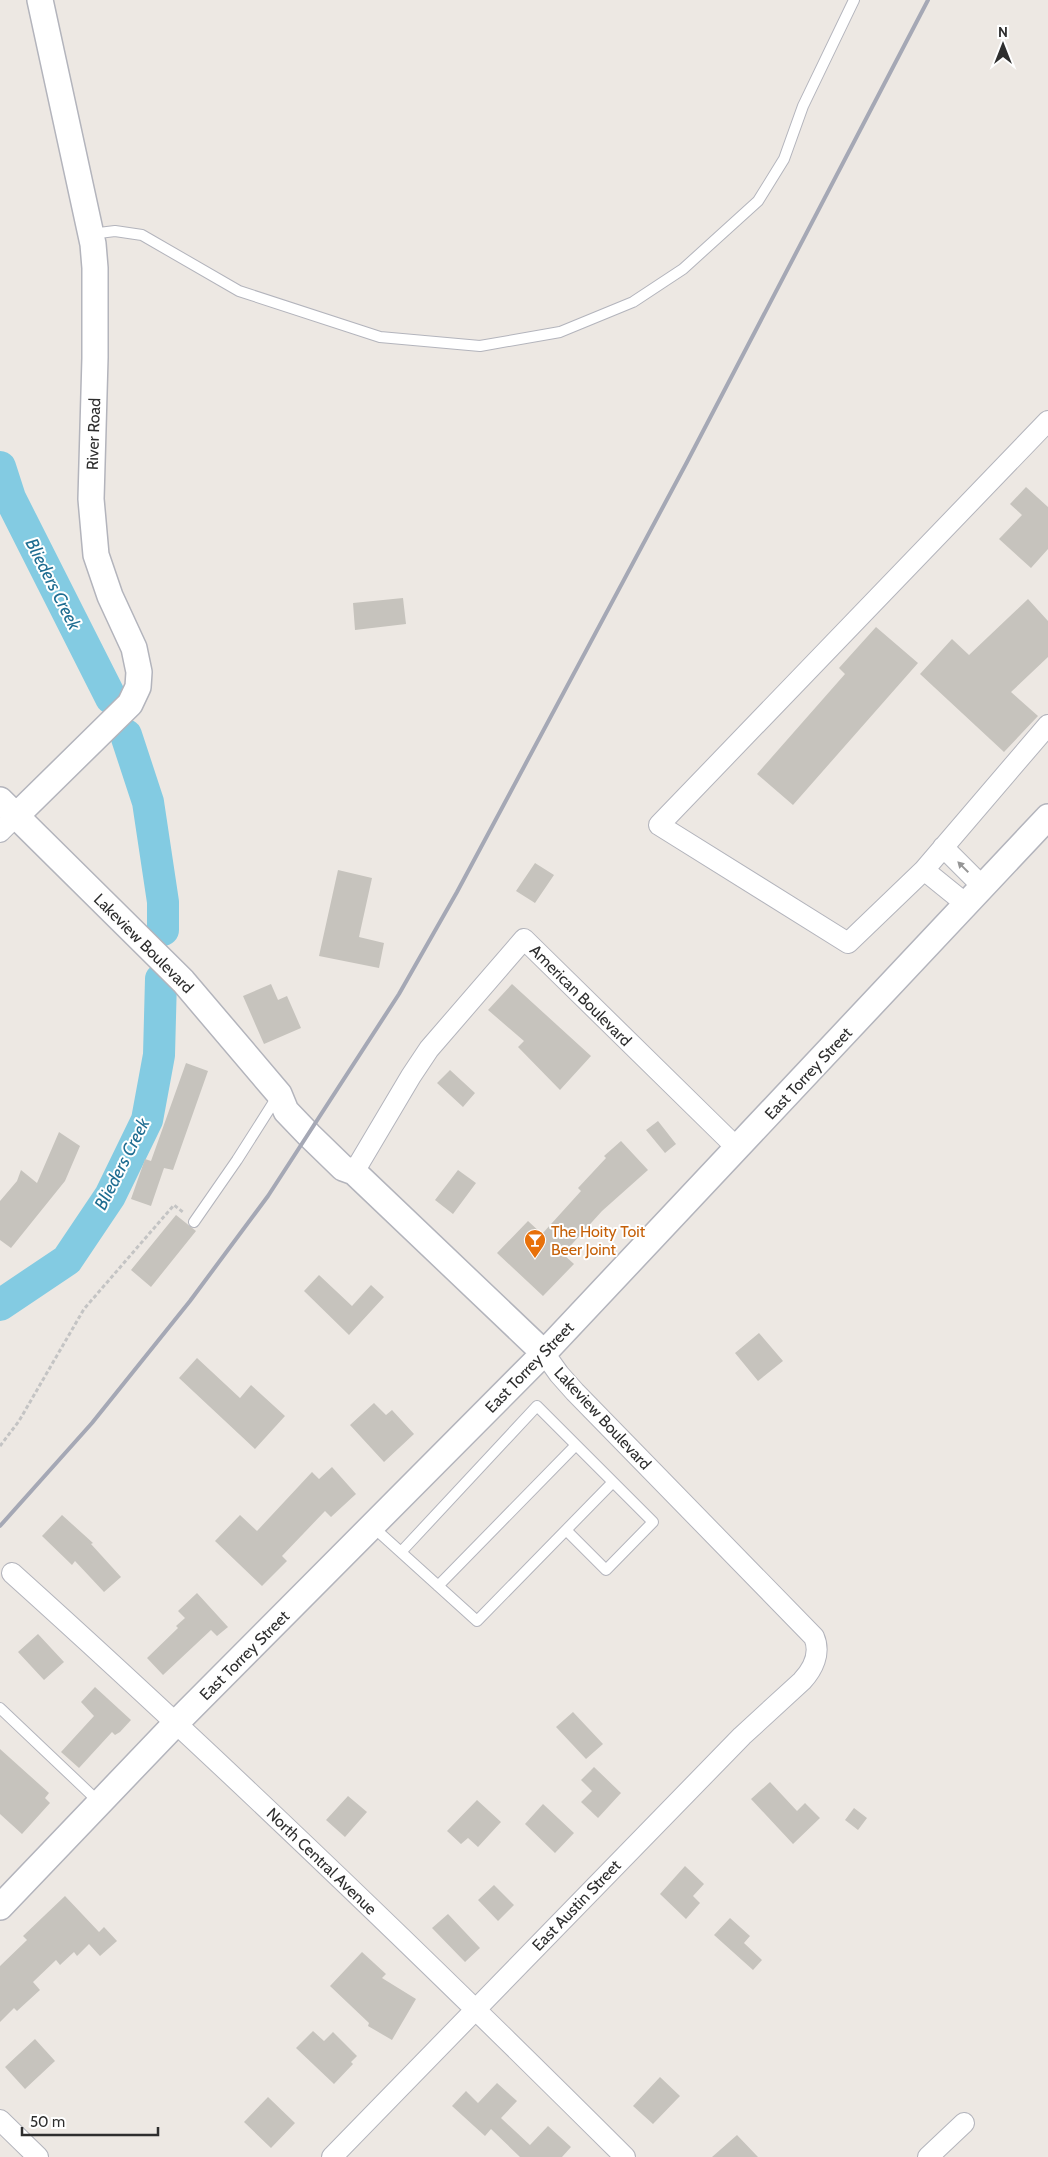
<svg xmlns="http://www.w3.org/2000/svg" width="1048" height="2157" viewBox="0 0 1048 2157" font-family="Cabin,sans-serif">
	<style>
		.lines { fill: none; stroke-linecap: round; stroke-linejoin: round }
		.river { stroke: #83cbe2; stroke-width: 32 }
		.building { fill: #c6c3bd }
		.service-casing { stroke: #b3b4bc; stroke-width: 12 }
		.minor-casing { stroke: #b3b4bc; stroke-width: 22 }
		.tertiary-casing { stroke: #b3b4bc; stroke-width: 28 }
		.path { stroke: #c4c4c4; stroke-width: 3; stroke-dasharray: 4 2.5; stroke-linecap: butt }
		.service { stroke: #fff; stroke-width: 10 }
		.minor { stroke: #fff; stroke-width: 20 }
		.tertiary { stroke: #fff; stroke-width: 25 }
		.rail { stroke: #a5a8b5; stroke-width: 4 }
		.oneway { fill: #969696 }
		.labels { text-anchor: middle; stroke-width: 4; stroke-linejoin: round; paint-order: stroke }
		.street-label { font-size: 16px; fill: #2e2e2e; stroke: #fff }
		.food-label { font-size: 16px; fill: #c56008; stroke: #fff; text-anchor: start }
		.water-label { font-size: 18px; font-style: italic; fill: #1f6d91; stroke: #fff }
	</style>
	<rect width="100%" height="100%" fill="#ede8e3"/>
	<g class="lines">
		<path class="river" d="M0 467 10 498 111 698
			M126 735 148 802 163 902V930
			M0 1305 67 1260 110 1196 147 1120 159 1055 161 979"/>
	</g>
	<path class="building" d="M1026 487 1048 507V549L1031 568 999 539 1022 515 1010 504Z
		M403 598 406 624 355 630 353 603Z
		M1028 599 1048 621V657L1011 692 1038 716 1004 752 920 674 952 639 969 655Z
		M876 627 918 663 793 805 757 774 845 674 839 668Z
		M535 863 554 875 535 903 516 891Z
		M338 870 372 878 359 937 384 943 379 968 319 956Z
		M271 984 278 1000 287 996 301 1028 264 1044 243 996Z
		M512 984 591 1056 560 1090 518 1047 524 1041 488 1010Z
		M186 1063 208 1071 173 1170 164 1168 151 1206 131 1199 145 1159 151 1161Z
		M450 1070 475 1093 463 1107 437 1083Z
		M658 1121 676 1144 665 1153 646 1130Z
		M59 1132 80 1146 65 1181 11 1248 0 1240V1201L17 1181 21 1170 37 1183Z
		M621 1141 648 1170 602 1211 563 1254 574 1264 543 1296 497 1253 528 1221 542 1234 581 1191 578 1188 606 1158 604 1156Z
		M458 1170 476 1183 453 1214 435 1200Z
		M176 1215 196 1231 151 1287 131 1270Z
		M319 1275 352 1306 371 1285 384 1297 349 1335 304 1291Z
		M759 1333 783 1361 758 1381 735 1353Z
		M197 1358 240 1398 251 1385 285 1416 255 1449 179 1378Z
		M374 1403 386 1415 392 1410 414 1434 384 1462 350 1425Z
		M332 1467 356 1494 331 1517 325 1511 282 1556 287 1561 262 1586 215 1541 240 1515 257 1531 312 1472 319 1479Z
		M62 1515 93 1543 91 1544 121 1577 104 1592 75 1561 72 1565 42 1536Z
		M197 1593 228 1627 217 1636 211 1630 163 1675 147 1658 178 1628 176 1626 185 1618 178 1611Z
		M38 1634 64 1662 44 1680 18 1652Z
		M95 1687 131 1720 120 1732 115 1735 112 1732 79 1768 61 1752 94 1716 81 1702Z
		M573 1712 603 1744 586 1759 556 1727Z
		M0 1749 49 1793 45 1798 50 1803 22 1834 0 1814Z
		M594 1767 621 1793 598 1818 581 1802 592 1791 581 1780Z
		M770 1782 797 1811 805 1803 820 1818 793 1844 751 1799Z
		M348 1796 367 1812 345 1837 326 1820Z
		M477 1800 501 1822 478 1847 468 1838 461 1844 447 1831Z
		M543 1804 574 1833 555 1853 525 1824Z
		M854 1808 867 1818 858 1830 845 1820Z
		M685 1866 704 1884 693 1896 700 1903 686 1919 660 1894Z
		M494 1885 514 1905 498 1921 478 1900Z
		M65 1896 99 1932 104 1927 117 1941 100 1956 89 1944 77 1956 74 1952 60 1965 56 1960 33 1982 40 1990 17 2011 14 2008 0 2022V1966L27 1940 23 1936Z
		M448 1914 480 1948 465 1962 432 1928Z
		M730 1918 750 1936 744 1943 762 1960 753 1970 714 1935Z
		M362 1952 386 1974 382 1978 416 1999 392 2040 368 2026 369 2023 330 1986Z
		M313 2031 324 2041 333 2032 357 2056 351 2062 353 2064 334 2084 296 2048Z
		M35 2039 55 2061 25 2089 5 2067Z
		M660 2077 680 2096 653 2124 633 2106Z
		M497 2083 517 2101 501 2118 530 2145 548 2126 571 2147 562 2157H520L491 2129 485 2136 452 2106 466 2091 478 2103Z
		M268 2097 295 2123 271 2148 244 2122Z
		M737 2135 758 2157H712Z"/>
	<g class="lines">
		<g class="service-casing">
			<path id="service" d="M91 234 115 231 142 235 239 291 380 337 480 346 560 332 633 302 683 269 758 201 784 159 803 106 854 0
				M194 1222 237 1160 277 1097
				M372 1526 477 1621 613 1482 537 1406 401 1552
				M566 1530 606 1570 653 1522 613 1482
				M438 1586 576 1445
				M0 1708 100 1803"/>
		</g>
		<g class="minor-casing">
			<path id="minor" d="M1048 421 659 825 848 943 924 870 1048 725
				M0 832 16 816
				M943 847 983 887
				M924 870 966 904
				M354 1172 411 1076 429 1049 524 939 737 1148
				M12 1573C222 1762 425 1958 625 2157
				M0 2120 38 2157
				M332 2157 742 1736 802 1681C813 1669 821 1653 814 1637L575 1392 559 1374 544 1353
				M928 2157 964 2123"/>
		</g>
		<g class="tertiary-casing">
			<path id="tertiary" d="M0 800 183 981 279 1094 286 1111 309 1135 343 1168 354 1172 544 1353
				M16 816 130 704 138 687 139 672 134 648 110 596 96 555 91 499 95 358V268L93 244 40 0
				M0 1907 177 1722 544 1353 1048 817"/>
		</g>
		<path class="path" d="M0 1446 19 1421 84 1309 174 1205 184 1213"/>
		<use href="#service" class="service"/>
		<use href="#minor" class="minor"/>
		<use href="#tertiary" class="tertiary"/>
		<path class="rail" d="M0 1526 92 1423 190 1301 268 1196 399 994 457 892 687 462 928 0"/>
	</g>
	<defs><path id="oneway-solid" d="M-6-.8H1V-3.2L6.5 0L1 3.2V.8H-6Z" transform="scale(1.25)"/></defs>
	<use class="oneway" href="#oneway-solid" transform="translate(963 867) rotate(-135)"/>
	<defs>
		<g id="bar-pin" transform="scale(1.125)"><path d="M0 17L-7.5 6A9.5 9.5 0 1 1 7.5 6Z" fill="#e8710a" stroke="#fff"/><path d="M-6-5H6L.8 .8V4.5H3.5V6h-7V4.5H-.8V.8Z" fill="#fff"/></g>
	</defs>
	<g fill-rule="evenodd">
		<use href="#bar-pin" x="535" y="1240"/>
	</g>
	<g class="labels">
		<g class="street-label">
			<text transform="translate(93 434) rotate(-88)" y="6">River Road</text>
			<text transform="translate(144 943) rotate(45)" y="6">Lakeview Boulevard</text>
			<text transform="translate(581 995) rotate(45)" y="6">American Boulevard</text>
			<text transform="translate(808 1073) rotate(-47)" y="6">East Torrey Street</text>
			<text transform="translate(529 1367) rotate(-46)" y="6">East Torrey Street</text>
			<text transform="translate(603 1418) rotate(47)" y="6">Lakeview Boulevard</text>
			<text transform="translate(244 1655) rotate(-45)" y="6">East Torrey Street</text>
			<text transform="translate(322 1861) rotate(44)" y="6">North Central Avenue</text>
			<text transform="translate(576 1905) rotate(-46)" y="6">East Austin Street</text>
		</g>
		<g class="food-label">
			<text x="551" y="1237">The Hoity Toit<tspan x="551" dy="18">Beer Joint</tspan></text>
		</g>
		<g class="water-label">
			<text transform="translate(53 584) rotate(63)" y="6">Blieders Creek</text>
			<text transform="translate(122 1164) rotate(-63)" y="6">Blieders Creek</text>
		</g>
	</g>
	<g transform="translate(1003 45)" stroke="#ffffff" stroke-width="4" paint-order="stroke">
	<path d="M0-4L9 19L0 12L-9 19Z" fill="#2e2e2e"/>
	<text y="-8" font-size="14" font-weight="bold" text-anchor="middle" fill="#2e2e2e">N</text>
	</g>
	<path d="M22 2127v8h136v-8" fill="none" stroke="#2e2e2e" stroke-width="2.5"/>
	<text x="30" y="2127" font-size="15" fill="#2e2e2e" stroke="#ffffff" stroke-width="4" paint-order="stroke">50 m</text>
</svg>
